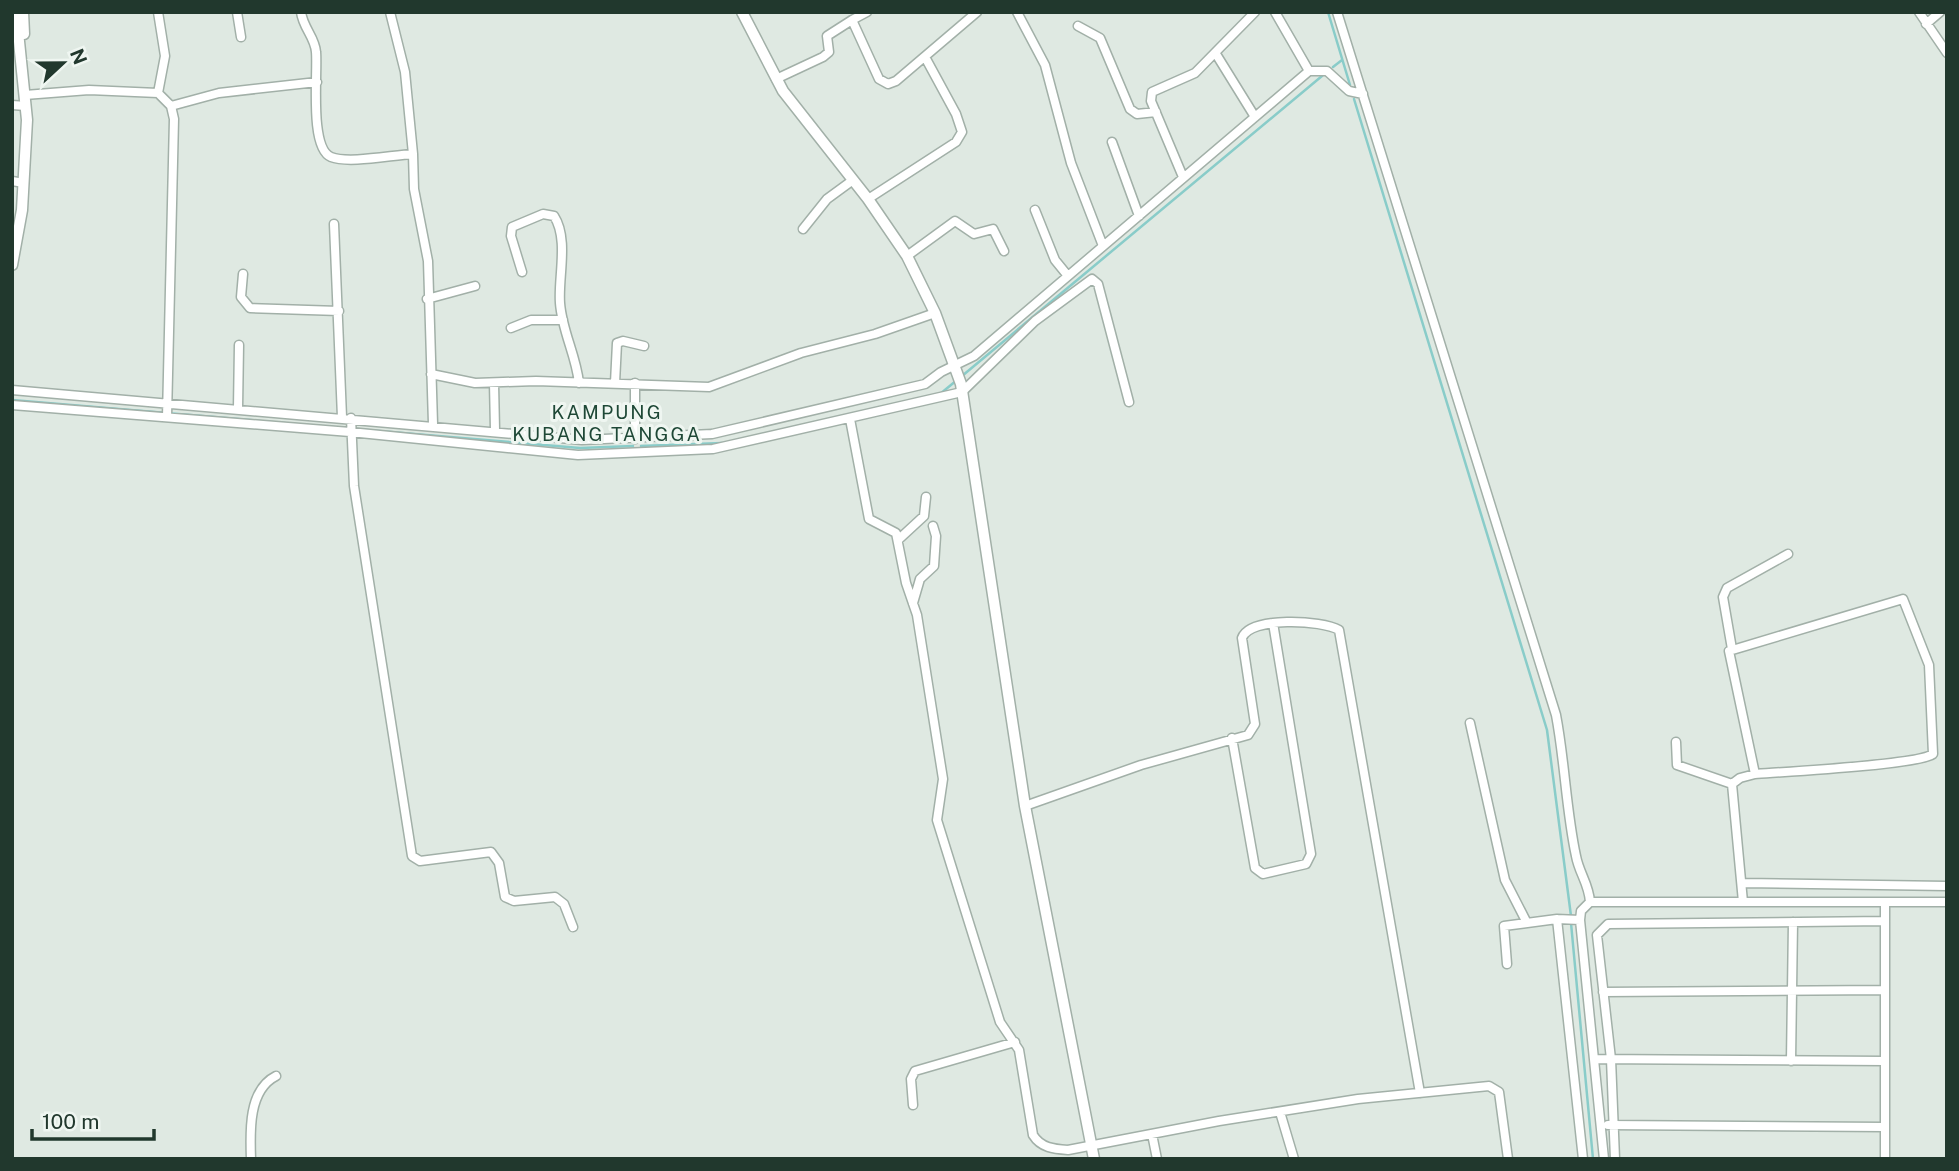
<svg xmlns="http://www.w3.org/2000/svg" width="1959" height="1171" viewBox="0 0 1959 1171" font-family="'Public Sans',sans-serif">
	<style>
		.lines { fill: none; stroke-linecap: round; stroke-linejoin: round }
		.stream { stroke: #89ccc9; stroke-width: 2.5 }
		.minor-casing { stroke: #a2b0a8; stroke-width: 11 }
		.tertiary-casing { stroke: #a2b0a8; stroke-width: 13 }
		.minor { stroke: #fff; stroke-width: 8 }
		.tertiary { stroke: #fff; stroke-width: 10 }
		.labels { text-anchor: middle; stroke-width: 6; stroke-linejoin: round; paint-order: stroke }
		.neighbourhood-label { font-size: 19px; letter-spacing: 2px; fill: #1e4836; stroke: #eff6f1 }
	</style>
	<rect width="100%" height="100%" fill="#dfe9e2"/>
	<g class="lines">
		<path class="stream" d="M1328 12 1350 85
			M1333 67 1342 60
			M1354 99 1547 730 1571 916
			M962 376 1322 76
			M940 394 957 380
			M12 400 580 448 633 446
			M641 446 722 443
			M1571 923 1593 1159"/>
		<g class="minor-casing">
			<path id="minor" d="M158 12 165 56 158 93 171 106 174 119 167 417
				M237 12 241 37
				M301 12C303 28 315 37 316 52 318 72 309 148 331 157 349 164 392 155 413 154L414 189 428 261 433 424
				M390 12 405 72 413 154
				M1017 12 1045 65 1071 163 1103 246
				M1275 12 1309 71
				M1337 12 1556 715C1565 762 1566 810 1576 856 1579 873 1589 884 1590 902L1581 911 1580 920 1604 1159
				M1919 12 1947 53
				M852 20 867 12
				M1926 24 1940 12
				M1078 26 1100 38 1130 109 1137 114 1156 112
				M1216 54 1255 117
				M776 79 823 57 829 52 827 36 852 20 879 79 888 84 896 81 977 12
				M25 95 89 90 158 93
				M12 105 26 106
				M171 106 219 93 317 82
				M1112 142 1139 216
				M1183 177 1151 101 1152 92 1195 73 1255 12
				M12 181 24 183
				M868 199 956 142 962 132 956 114 925 57
				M1035 210 1055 260 1068 276
				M334 224 342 417
				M803 229 827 199 853 180
				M907 256 955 221 974 234 993 229 1004 251
				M522 272 511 236 512 227 543 214 554 216C569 239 558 277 560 303 562 331 576 355 579 383
				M243 274 241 297 250 308 339 311
				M427 299 475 286
				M511 328 531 320H563
				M431 374 475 383 536 381 709 387 801 353 875 334 935 313
				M494 383 495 430
				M615 383 617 343 623 341 644 346
				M635 383V439
				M12 390 582 440 712 434 925 384 941 372 974 356 1309 71H1327L1349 91 1363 94
				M12 405 350 432 578 455 713 449 962 392 1035 321 1092 279 1098 284 1129 402
				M238 408 239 345
				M351 418 354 486 412 856 420 861 491 852 499 863 505 897 514 901 555 897 564 904 573 927
				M850 419 869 519 896 533 906 583 917 615 943 779 937 820 1000 1022 1019 1050 1033 1135C1041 1148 1054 1149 1068 1150L1219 1121 1358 1099 1489 1086 1499 1092 1508 1159
				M898 540 924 516 926 497
				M913 603 920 579 934 566 936 536 933 526
				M1732 649 1723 597 1727 588 1788 554
				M1470 723 1505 880 1526 921
				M1232 738 1255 868 1263 874 1306 864 1311 854 1273 623
				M1676 742 1677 765 1732 784
				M1732 784 1740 778 1755 774C1782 772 1918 765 1933 754L1929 665 1903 599 1729 651 1755 774
				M1732 784 1743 902
				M1025 806 1141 765 1248 735 1255 724 1242 638C1250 616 1322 620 1339 630L1420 1093
				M1743 883 1947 886
				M1590 902H1947
				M1885 903V1159
				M1580 920 1557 919 1583 1159
				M1507 964 1504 926 1557 919
				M1603 992 1885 990
				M1594 1059 1885 1061
				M1791 1061 1793 922
				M913 1105 911 1079 915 1071 1015 1042
				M1280 1112 1294 1159
				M1608 1125 1885 1127
				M1152 1134 1157 1159
				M251 1159C250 1132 248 1090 276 1076
				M1615 1159 1611 1059 1597 935 1608 924 1885 921"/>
		</g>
		<g class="tertiary-casing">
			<path id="tertiary" d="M23 12 24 34
				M742 12 783 91 868 199 907 256 935 313 961 384 1025 806 1094 1159
				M12 265 22 210 27 120 16 12"/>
		</g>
		<use href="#minor" class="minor"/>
		<use href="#tertiary" class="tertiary"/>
	</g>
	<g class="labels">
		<g class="neighbourhood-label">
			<text x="607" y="419">KAMPUNG<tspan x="607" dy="22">KUBANG TANGGA</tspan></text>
		</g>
	</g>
	<rect width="1959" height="1171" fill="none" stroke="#21382d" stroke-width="28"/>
	<g transform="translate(63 63) rotate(68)" stroke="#eff6f1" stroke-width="5" paint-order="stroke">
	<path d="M0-5L12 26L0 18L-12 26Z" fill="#21382d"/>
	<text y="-10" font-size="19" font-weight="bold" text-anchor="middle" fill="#21382d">N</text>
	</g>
	<path d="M32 1129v10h122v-10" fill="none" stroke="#21382d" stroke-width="3.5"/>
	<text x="42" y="1129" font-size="21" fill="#21382d" stroke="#eff6f1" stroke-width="5" paint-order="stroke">100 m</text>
</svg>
